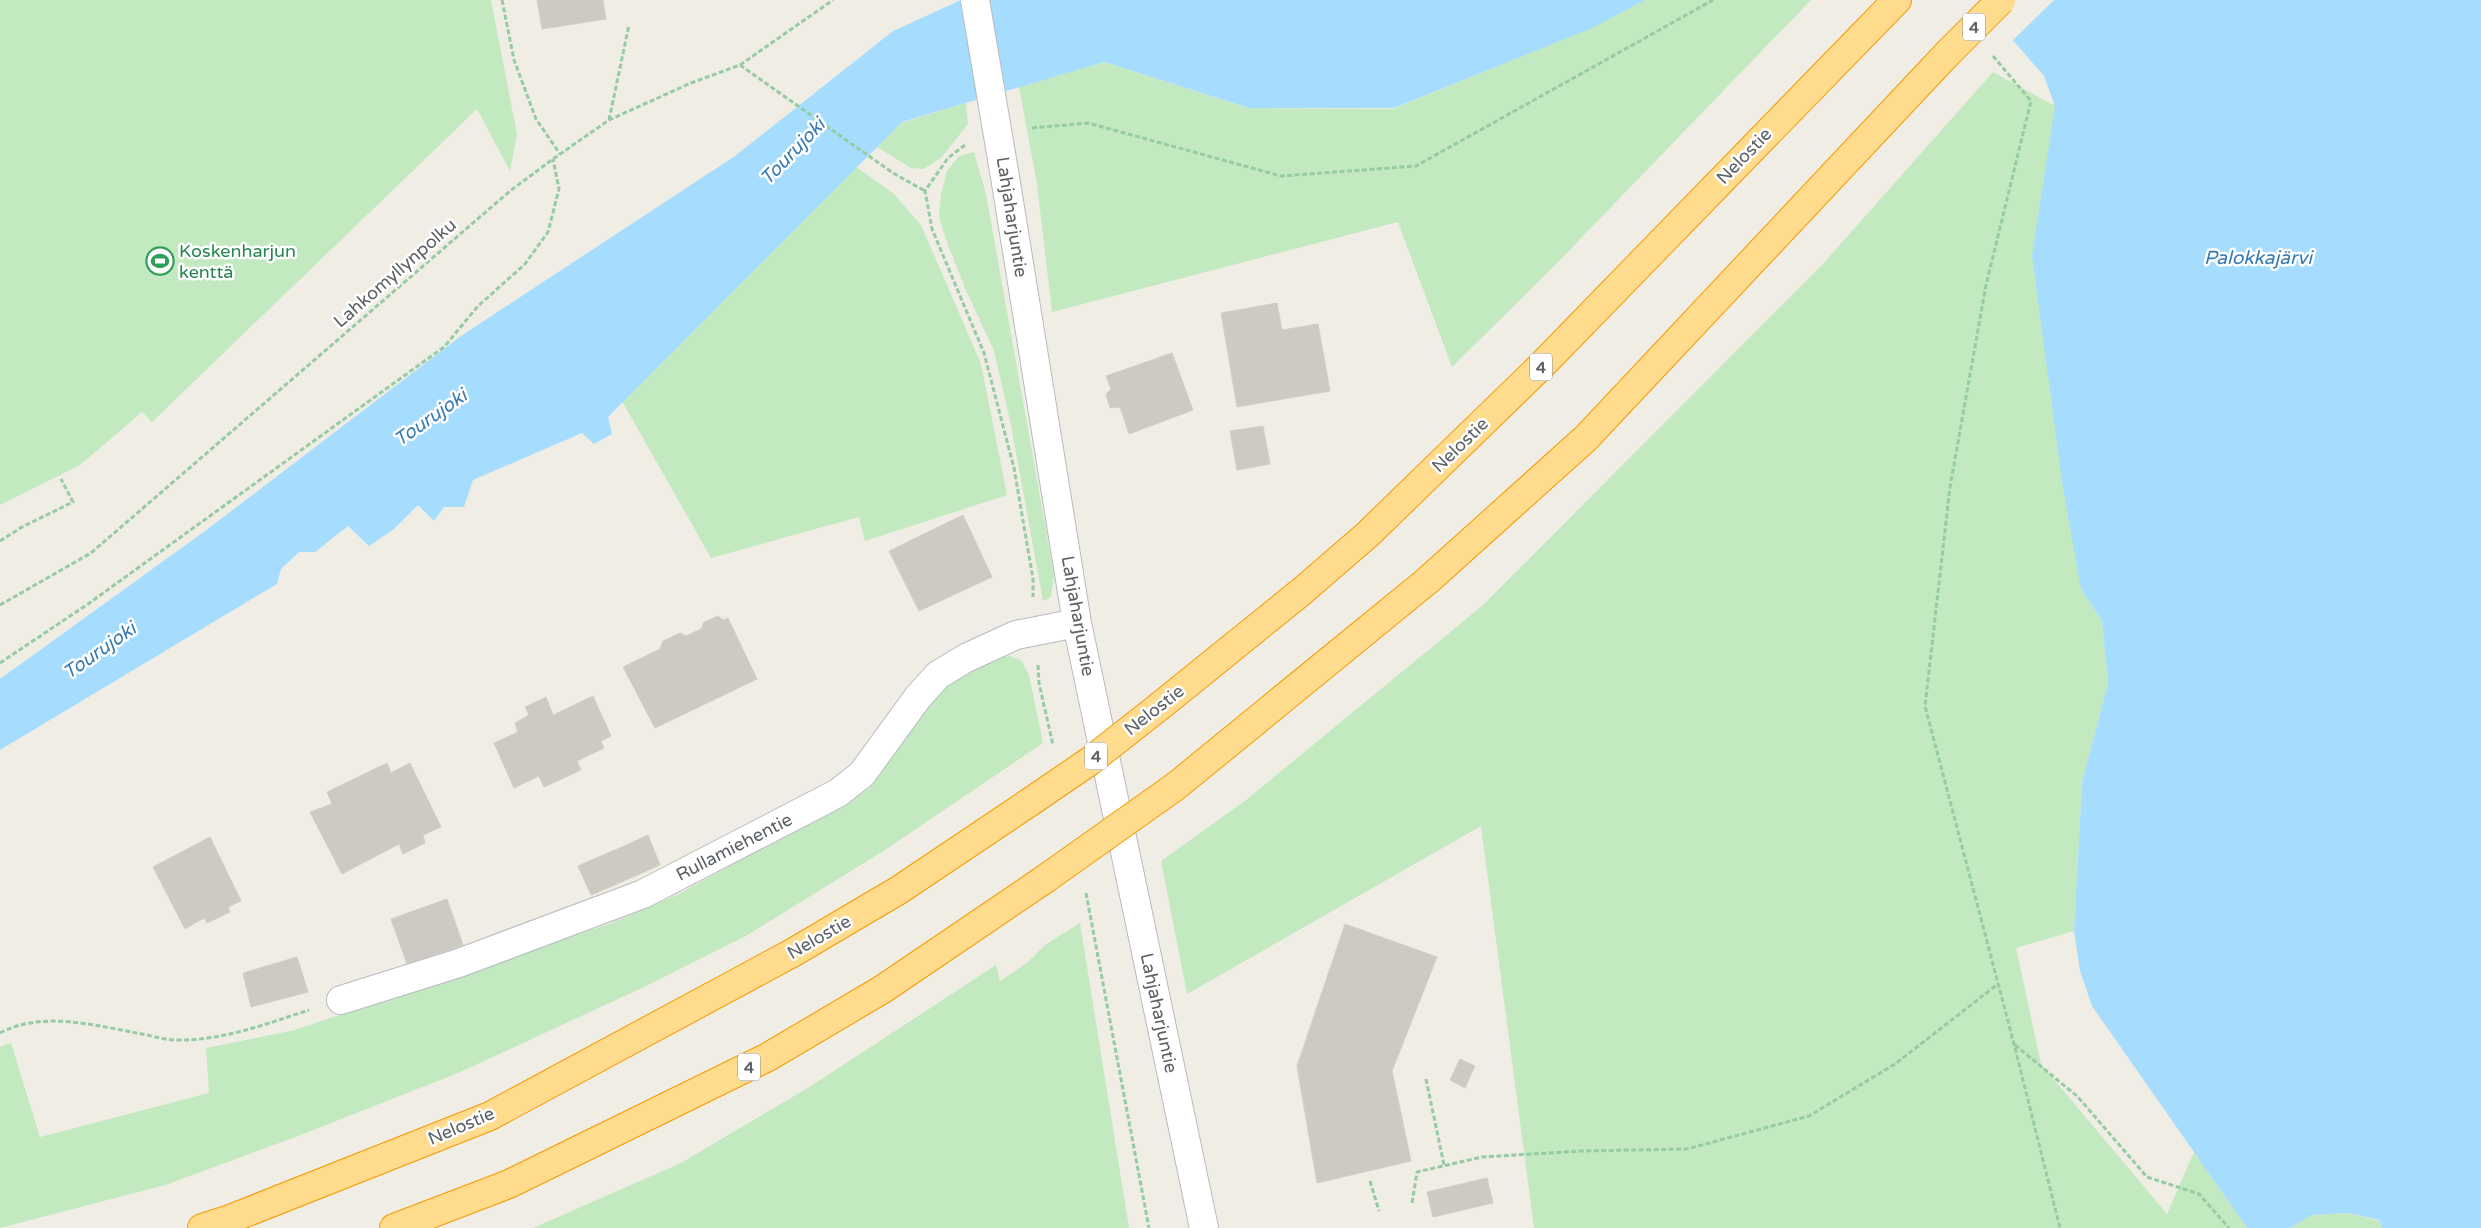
<svg xmlns="http://www.w3.org/2000/svg" width="2481" height="1228" viewBox="0 0 2481 1228" font-family="'Varela Round',sans-serif">
	<style>
		.green { fill: #c2e9bf }
		.water { fill: #a6ddff }
		.pier { fill: #f0ede5 }
		.building { fill: #cdc9c3; stroke: #d5cec2 }
		.lines { fill: none; stroke-linecap: round; stroke-linejoin: round }
		.minor-casing { stroke: #b7bbbf; stroke-width: 30 }
		.highway-casing { stroke: #f59a00; stroke-width: 30 }
		.path { stroke: #97cba3; stroke-width: 3; stroke-dasharray: 5 2.5; stroke-linecap: butt }
		.minor { stroke: #fff; stroke-width: 28 }
		.highway { stroke: #ffdb8d; stroke-width: 28 }
		.minor-bridge-casing { stroke: #b7bbbf; stroke-width: 30; stroke-linecap: butt }
		.highway-bridge-casing { stroke: #f59a00; stroke-width: 30; stroke-linecap: butt }
		.minor-bridge { stroke: #fff; stroke-width: 28 }
		.highway-bridge { stroke: #ffdb8d; stroke-width: 28 }
		.labels { text-anchor: middle; stroke-width: 5; stroke-linejoin: round; paint-order: stroke }
		.shield { fill: #fff; stroke: #8d9094; stroke-width: 1 }
		.shield-label { font-size: 16px; font-weight: bold; fill: #5c6166 }
		.street-label { font-size: 18px; fill: #5c6166; stroke: #fff }
		.leisure-label { font-size: 18px; fill: #27864d; stroke: #fff; text-anchor: start }
		.water-label { font-size: 19px; font-style: italic; fill: #377ab1; stroke: #fff }
	</style>
	<rect width="100%" height="100%" fill="#f0ede5"/>
	<path class="green" d="M0 0H491L517 134 510 171 477 109 152 422 142 412 80 465 0 505Z
		M1645 0H1811L1559 261 1452 367 1398 222 1052 312 1037 184 1019 87 1104 62 1248 108 1393 109 1588 29Z
		M1993 72 2053 105 2055 96 2081 589 2102 621 2108 684 2082 782 2074 931 2016 948 2041 1064 2167 1214 2194 1152 2247 1228H1534L1481 826 1187 994 1161 861 1246 800 1482 606 1822 265Z
		M966 103 968 124 941 158 923 169 911 168 877 147 901 123Z
		M974 152 986 194 1054 575 1051 597 1043 601 1011 425 994 351 965 288 945 237 939 216 941 194 947 171 959 156Z
		M856 167 893 193 921 225 981 364 1007 495 865 541 859 517 711 558 622 401Z
		M1010 656 1021 660 1029 675 1043 743 885 850 749 934 644 987 458 1073 293 1138 165 1185 0 1228V1047L11 1043 40 1137 209 1093 206 1048 295 1030 609 924 677 895 869 789 883 771 900 740 951 678 994 658Z
		M1080 923 1129 1228H533L681 1163 811 1086 996 965 1000 981 1027 963 1045 945Z
		M2348 1213 2379 1221 2382 1228H2290L2312 1215Z"/>
	<path class="water" d="M961 0H1645L1592 28 1394 108H1249L1104 62 902 122 608 417 612 434 594 444 582 433 473 480 464 507H444L434 521 418 505 394 529 369 546 348 526 315 552H299L281 569 277 584 0 750V679L205 531 461 336 735 156 893 31Z
		M1978 0H2481V1228H2382L2379 1220 2348 1213 2312 1215 2290 1228H2247L2092 1006 2080 971 2074 931 2082 782 2108 684 2102 621 2081 589 2063 488 2032 256 2055 106 2044 76Z"/>
	<path class="pier" d="M1975 0H2054L2011 42Z"/>
	<path class="building" d="M537 0H603L606 19 542 29Z
		M1277 303 1282 330 1318 324 1330 391 1237 407 1221 313Z
		M1172 353 1193 410 1129 434 1120 407 1110 408 1106 394 1111 389 1106 376Z
		M1263 426 1270 464 1237 470 1230 431Z
		M963 515 992 577 919 611 889 551Z
		M718 616 723 620 728 618 757 679 655 728 623 667 660 649 663 641 680 633 686 636 701 629 704 622Z
		M593 696 611 736 601 741 604 748 577 761 581 770 544 787 539 776 514 788 494 743 518 732 515 723 529 715 525 707 546 697 553 715Z
		M387 763 391 773 410 763 441 827 423 835 425 843 403 854 399 844 342 874 310 812 332 804 327 792Z
		M648 835 660 865 635 876 622 847Z
		M210 837 241 901 228 907 230 912 207 923 204 918 185 929 153 867Z
		M622 847 635 876 617 884 603 855Z
		M603 855 617 884 591 895 578 866Z
		M447 899 463 945 407 964 391 919Z
		M1345 924 1437 957 1392 1071 1411 1161 1317 1183 1297 1066Z
		M297 957 308 992 251 1007 243 973Z
		M1460 1059 1475 1066 1465 1088 1450 1080Z
		M1487 1178 1493 1203 1433 1217 1427 1192Z"/>
	<g class="lines">
		<g class="minor-casing">
			<path id="minor" d="M1006 183 1077 623 1204 1228
				M341 1000 459 963 643 894 838 793 862 774 918 697 938 675 966 658 1016 635 1077 623"/>
		</g>
		<g class="highway-casing">
			<path id="highway" d="M1160 706 1301 592 1367 535 1541 366 1897 0
				M1176 786 1427 581 1586 438 1947 54
				M202 1228 230 1219 490 1116 794 952 899 890 1030 802
				M394 1228 509 1184 768 1057 883 989 1045 879"/>
		</g>
		<path class="path" d="M502 0 514 60 536 119 560 154
			M1993 56 2031 101 1986 285 1950 487 1925 706 2014 1044 2060 1228
			M740 65 893 173 925 191
			M609 120 629 25
			M1032 128 1088 123 1281 176 1416 166 1713 0
			M965 145 948 158 925 191 932 229 984 353 1014 468 1033 579V597
			M0 541 22 527 73 502 61 479
			M0 605 91 553 510 191 553 159 609 120 691 83 740 65 833 0
			M0 663 88 604 444 347 478 306 525 264 548 232 559 189 553 159
			M1038 665 1039 683 1053 745
			M1086 893 1149 1228
			M0 1033C43 1010 97 1026 142 1034 153 1036 165 1040 176 1040 222 1041 266 1024 309 1010
			M2015 1045 2077 1096 2147 1177 2199 1194 2229 1228
			M1426 1079 1444 1165
			M1370 1181 1379 1211
			M1412 1203 1417 1172 1482 1157 1582 1151 1687 1149 1809 1116 1895 1064 1998 984"/>
		<use href="#minor" class="minor"/>
		<use href="#highway" class="highway"/>
		<g class="minor-bridge-casing">
			<path id="minor-bridge" d="M975 0 1006 183"/>
		</g>
		<g class="highway-bridge-casing">
			<path id="highway-bridge" d="M1947 54 2001 0
				M1030 802 1090 761 1160 706
				M1045 879 1176 786"/>
		</g>
		<use href="#minor-bridge" class="minor-bridge"/>
		<use href="#highway-bridge" class="highway-bridge"/>
	</g>
	<defs>
		<g id="stadium-ring" transform="scale(1.4375)"><circle r="9.5" fill="#fff" stroke="#2e9e5b" stroke-width="1.5"/><path d="M0-5a6.5 5 0 1 0 0 10a6.5 5 0 1 0 0-10ZM-3.5-1.8h7v3.6h-7Z" fill="#2e9e5b"/></g>
	</defs>
	<g fill-rule="evenodd">
		<use href="#stadium-ring" x="160" y="261"/>
	</g>
	<g class="labels">
		<g class="shield">
			<rect x="1963" y="13.5" width="22" height="27" rx="4"/>
			<rect x="1530" y="353.5" width="22" height="27" rx="4"/>
			<rect x="1085" y="742.5" width="22" height="27" rx="4"/>
			<rect x="738" y="1053.5" width="22" height="27" rx="4"/>
		</g>
		<g class="shield-label">
			<text x="1974" y="33">4</text>
			<text x="1541" y="373">4</text>
			<text x="1096" y="762">4</text>
			<text x="749" y="1073">4</text>
		</g>
		<g class="street-label">
			<text transform="translate(1744 156) rotate(-46)" y="6">Nelostie</text>
			<text transform="translate(1012 217) rotate(81)" y="6">Lahjaharjuntie</text>
			<text transform="translate(395 273) rotate(-41)" y="6">Lahkomyllynpolku</text>
			<text transform="translate(1460 445) rotate(-44)" y="6">Nelostie</text>
			<text transform="translate(1078 616) rotate(80)" y="6">Lahjaharjuntie</text>
			<text transform="translate(1154 710) rotate(-38)" y="6">Nelostie</text>
			<text transform="translate(734 847) rotate(-27)" y="6">Rullamiehentie</text>
			<text transform="translate(819 937) rotate(-30)" y="6">Nelostie</text>
			<text transform="translate(1159 1013) rotate(78)" y="6">Lahjaharjuntie</text>
			<text transform="translate(461 1126) rotate(-23)" y="6">Nelostie</text>
		</g>
		<g class="leisure-label">
			<text x="179" y="257">Koskenharjun<tspan x="179" dy="21">kenttä</tspan></text>
		</g>
		<g class="water-label">
			<text transform="translate(792 151) rotate(-46)" y="7">Tourujoki</text>
			<text x="2258" y="264">Palokkajärvi</text>
			<text transform="translate(430 417) rotate(-35)" y="7">Tourujoki</text>
			<text transform="translate(99 650) rotate(-35)" y="7">Tourujoki</text>
		</g>
	</g>
</svg>
